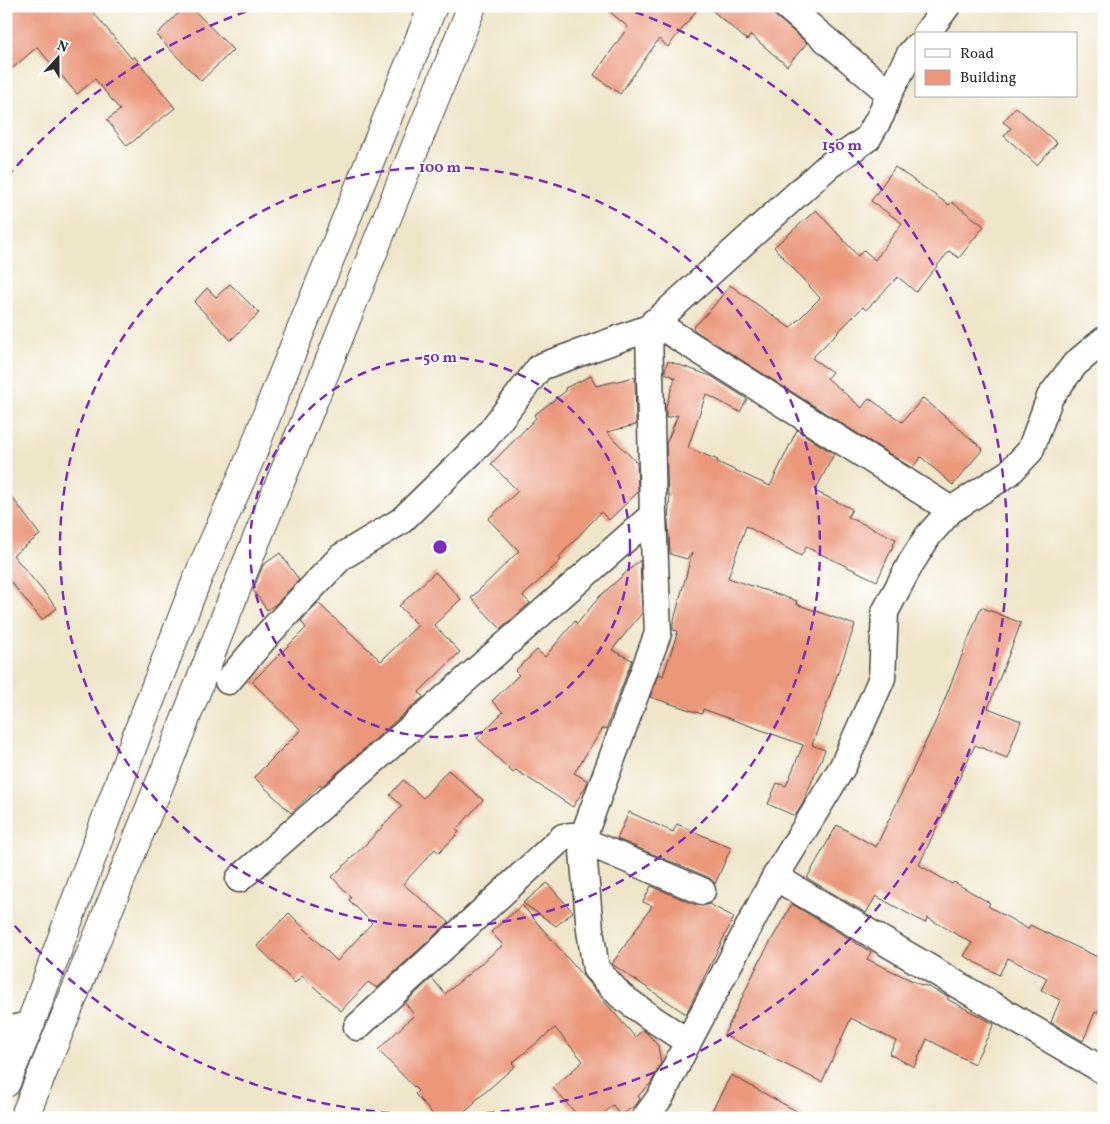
<svg xmlns="http://www.w3.org/2000/svg" width="1110" height="1124" viewBox="0 0 1110 1124" font-family="Vollkorn,serif">
	<style>
		.building { fill: #ea977a }
		.lines { fill: none; stroke-linecap: round; stroke-linejoin: round }
		.street-casing { stroke: #484743; stroke-width: 29 }
		.secondary-casing { stroke: #484743; stroke-width: 30 }
		.street { stroke: #fff; stroke-width: 26 }
		.secondary { stroke: #fff; stroke-width: 28 }
		.ring { fill: none; stroke: #7b2cbf; stroke-width: 2.5; stroke-dasharray: 9 6 }
		.centre { fill: #7b2cbf; stroke: #fff; stroke-width: 2.5 }
		.ring-label { font-size: 15px; text-anchor: middle; font-weight: bold; fill: #7b2cbf; stroke: #fff; stroke-width: 4; stroke-linejoin: round; paint-order: stroke }
	</style>
	<rect width="100%" height="100%" fill="#fff"/>
	<filter id="ink" filterUnits="userSpaceOnUse"><feTurbulence type="fractalNoise" baseFrequency=".02" numOctaves="2"/><feDisplacementMap in="SourceGraphic" scale="10" xChannelSelector="R" yChannelSelector="G"/><feConvolveMatrix kernelMatrix="1 2 1 2 8 2 1 2 1" color-interpolation-filters="sRGB"/></filter>
	<filter id="wash" filterUnits="userSpaceOnUse"><feTurbulence type="fractalNoise" baseFrequency=".0096" numOctaves="4" result="noise"/><feDisplacementMap in="SourceGraphic" scale="20" xChannelSelector="R" yChannelSelector="G"/><feGaussianBlur stdDeviation="1.12" result="paint"/><feColorMatrix in="noise" values="0 0 0 0 0 0 0 0 0 0 0 0 0 0 0 0 0 1.4 0 .05"/><feComposite in="paint" operator="in"/></filter>
	<g filter="url(#wash)">
		<rect width="100%" height="100%" fill="#efe5c9"/>
		<g id="blocks">
			<path class="building" d="M6 6H88L132 59 134 56 175 108 127 146 107 120 120 110 95 79 77 94 37 47 6 74Z
				M186 6H190L233 50 201 81 156 35Z
				M603 6H700L668 47 659 39 620 94 594 75 628 27Z
				M707 6H764L807 43 787 66 751 35 747 40Z
				M1016 107 1057 143 1037 165 1004 136 1011 128 1003 122Z
				M895 167 949 205 952 202 984 226 959 258 949 251 916 292 898 277 866 310 863 307 812 358 832 372 827 378 862 408 869 398 902 422 923 398 983 449 953 485 921 457 912 468 697 332 693 328 713 307 730 285 790 328 820 298 774 247 816 210 858 256 864 250 875 260 902 223 871 201Z
				M230 284 259 313 231 340 194 302 207 288 216 297Z
				M668 361 711 376 747 399 740 412 706 394 688 448 718 460 717 462 770 486 797 430 834 454 815 491 852 509 848 517 896 539 877 581 806 547 801 556 746 526 728 578 797 601 796 604 855 625 812 745 825 750 803 803 795 816 768 804 777 783 786 786 803 745 703 709 702 714 650 697 659 674 663 676 678 631 673 630V624L692 553 687 559 670 554 668 519 670 495H668L666 444 678 415 666 418V406L675 378 665 373V369Z
				M591 376 596 386 635 377 636 425 607 432 637 463 638 492 609 520 601 512 559 557 561 560 523 596 530 603 501 629 471 598 519 551 488 519 518 491 491 464 536 418 534 415 566 391 565 388Z
				M6 489 40 535 13 555 57 608 42 620 6 576Z
				M280 553 299 580 276 604 267 610 253 590 263 565Z
				M640 560 642 613 612 650 632 660 606 729 603 728 574 773 588 781 586 786 573 807 516 770 513 773 477 738 503 712 492 701 519 675 515 671 537 650 545 657 575 621 577 624 600 596Z
				M435 572 461 599 434 625 460 652 419 692 423 697 322 786 321 784 291 813 254 777 301 730 252 682 306 628 301 621 318 603 381 661 418 625 399 606Z
				M981 607 1021 623 988 708 1021 721 1007 758 975 745 919 865 952 884 954 882 990 903 988 906 1028 929 1030 925 1104 960V1000L1097 1013 1095 1012 1083 1041 1051 1022 1060 1000 1041 990 1047 978 1008 958 999 975 964 956 972 943 928 918 925 923 876 896 866 913 807 878 837 825 876 847 939 714Z
				M448 770 483 800 456 830 459 832 439 853 435 849 403 884 449 922 377 988 368 982 341 1011 302 976 295 983 257 946 289 913 337 961 372 923 349 900 351 897 332 877 368 842 402 806 390 795 403 780 423 798Z
				M629 812 673 832 677 824 731 848 715 884 714 882 708 877 617 839Z
				M547 883 573 912 556 926 523 903Z
				M651 886 696 905 703 906 709 904 734 917 686 1014 612 964 652 906 643 902Z
				M792 904 871 952 867 959 923 986 924 985 949 997 947 999 994 1024 974 1064 927 1039 914 1067 889 1054 896 1041 851 1018 822 1082 724 1035 760 960Z
				M522 905 635 1037 643 1030 648 1034 658 1046 661 1063 651 1083 638 1096 640 1099 636 1105 620 1116 613 1105 599 1118H580L553 1088 583 1061 555 1028 512 1063 515 1066 474 1102 475 1103 458 1118H436L415 1094 418 1091 378 1050 414 1015 405 1003 432 978 445 994 503 945 491 932Z
				M731 1075 809 1118H708Z"/>
		</g>
	</g>
	<g filter="url(#ink)">
		<use href="#blocks" fill-opacity="0" stroke="#484743" stroke-width="1"/>
		<g class="lines">
			<g class="street-casing">
				<path id="street" d="M786 6 889 93
					M926 34 947 6
					M654 322 951 510
					M649 328 653 515 658 633 582 840 590 930 596 969 621 996 653 1019 688 1042
					M228 681 268 634 341 557 401 521 484 440 540 367 649 328 827 167 868 138 881 115 889 93 910 54 916 47
					M775 877 1104 1071
					M239 879 653 515
					M357 1027 563 837 572 836 702 891
					M6 1030 30 1025
					M645 1118 661 1096 688 1042 775 877 843 766 882 678 885 612 911 563 928 536 951 510 1009 473 1030 451 1050 397 1075 364 1104 340"/>
			</g>
			<g class="secondary-casing">
				<path id="secondary" d="M6 1083 30 1025 136 737 198 577 253 452 274 396 433 6
					M24 1118 173 751 235 592 309 412 472 6"/>
			</g>
			<use href="#street" class="street"/>
			<use href="#secondary" class="secondary"/>
		</g>
	</g>
	<g class="ring">
		<circle cx="440" cy="547" r="190"/>
		<circle cx="440" cy="547" r="380"/>
		<path d="M7 177A569 569 0 0 1 259 7M621 7A569 569 0 1 1 7 917"/>
	</g>
	<circle cx="440" cy="547" r="8" class="centre"/>
	<g class="ring-label">
		<text x="842" y="150">150 m</text>
		<text x="440" y="172">100 m</text>
		<text x="440" y="362">50 m</text>
	</g>
	<rect width="1110" height="1124" fill="none" stroke="#fff" stroke-width="25"/>
	<rect x="915" y="32" width="162" height="65" fill="#ffffff" stroke="#aaaaaa"/>
	<rect x="925" y="49" width="25" height="8" fill="#ffffff" stroke="#aaaaaa"/>
	<text x="960" y="58" font-size="15" fill="#2b2b2b">Road</text>
	<rect x="925" y="70" width="25" height="15" fill="#ea977a" stroke="#aaaaaa"/>
	<text x="960" y="82" font-size="15" fill="#2b2b2b">Building</text>
	<g transform="translate(58 58) rotate(21)" stroke="#ffffff" stroke-width="4" paint-order="stroke">
	<path d="M0-4L9 19L0 12L-9 19Z" fill="#2b2b2b"/>
	<text y="-8" font-size="14" font-weight="bold" text-anchor="middle" fill="#2b2b2b">N</text>
	</g>
</svg>
